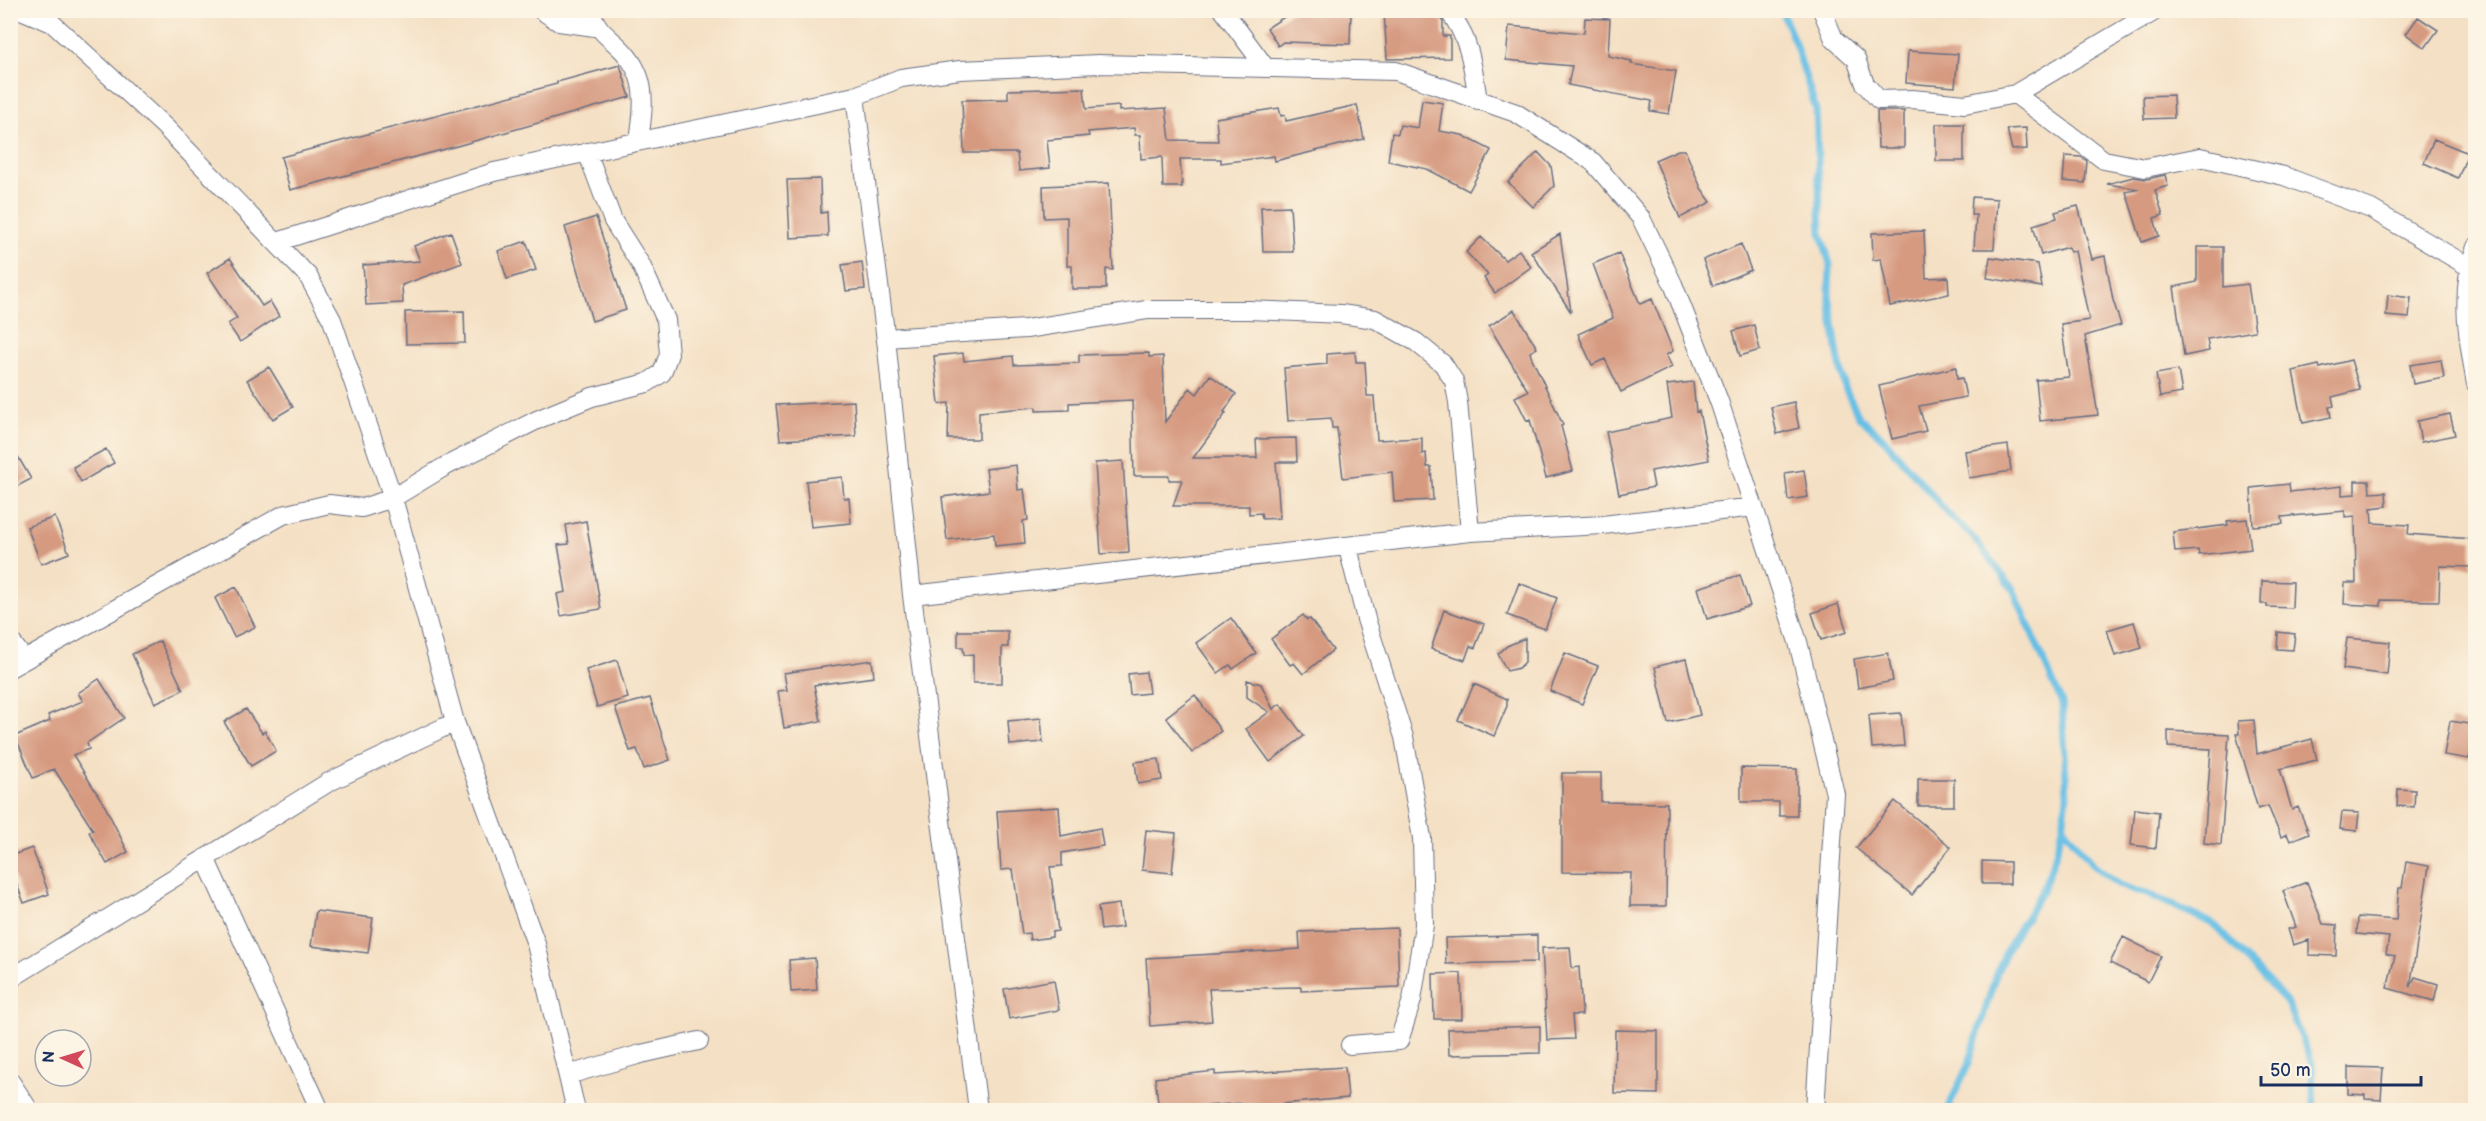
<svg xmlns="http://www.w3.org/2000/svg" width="2486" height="1121" viewBox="0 0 2486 1121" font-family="'Balsamiq Sans',sans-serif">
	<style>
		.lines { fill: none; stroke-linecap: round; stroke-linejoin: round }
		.stream { stroke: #67bfe5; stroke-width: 7 }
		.building { fill: #d69a80 }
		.minor-casing { stroke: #676d82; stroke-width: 20 }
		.minor { stroke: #fff; stroke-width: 18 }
	</style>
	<rect width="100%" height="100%" fill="#fcf5e5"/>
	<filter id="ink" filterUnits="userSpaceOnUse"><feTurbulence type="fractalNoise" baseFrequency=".0167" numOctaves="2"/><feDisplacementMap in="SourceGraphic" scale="12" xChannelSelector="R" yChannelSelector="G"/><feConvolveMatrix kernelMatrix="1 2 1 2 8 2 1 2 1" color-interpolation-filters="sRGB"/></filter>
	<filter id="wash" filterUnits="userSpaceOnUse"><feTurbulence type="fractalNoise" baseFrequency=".008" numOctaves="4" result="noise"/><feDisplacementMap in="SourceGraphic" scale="24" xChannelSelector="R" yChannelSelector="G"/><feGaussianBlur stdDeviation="1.35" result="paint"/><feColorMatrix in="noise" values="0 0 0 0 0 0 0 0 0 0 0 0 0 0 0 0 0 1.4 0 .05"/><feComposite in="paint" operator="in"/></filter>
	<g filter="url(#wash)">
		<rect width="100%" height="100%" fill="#f4e0c4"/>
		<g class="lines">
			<path class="stream" d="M1781 10 1795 43 1816 110 1821 233 1830 264 1829 294 1838 356 1845 388 1859 417 1884 439 1949 515 1973 537 2013 589 2062 703 2067 796 2063 827 2054 860 2042 891 2009 945 1996 974 1969 1063 1947 1110
				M2063 827 2093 865 2119 885 2152 896 2214 924 2286 1001 2312 1063 2314 1110"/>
		</g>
		<g id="blocks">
			<path class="building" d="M1295 10H1351L1350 44 1283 42 1278 46 1267 28Z
				M1403 10 1404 16H1439L1443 22V36H1450V58L1387 59 1384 12Z
				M2418 17 2438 30 2425 48 2406 34Z
				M1585 18 1610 19 1608 56 1632 61 1631 64 1676 71 1669 114 1650 111 1652 101 1568 85 1572 66 1506 60 1509 26 1584 33Z
				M1908 51 1958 54 1955 87 1906 83Z
				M620 65 630 97 457 146 290 190 281 157 557 84V82Z
				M1084 88 1086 109 1119 106V111L1166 108 1170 140 1218 141 1216 118 1279 108 1281 116 1285 115 1286 121 1357 105 1364 139 1275 161 1274 156 1221 163V159H1180L1182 187H1163L1162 157 1141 159 1140 135H1135L1134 128 1088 132 1089 136 1047 140 1050 168 1019 171 1017 153H964L962 100 1008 99V90Z
				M2173 95 2174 118 2144 119 2143 96Z
				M1422 100 1443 103 1439 131 1462 135 1491 150 1469 191 1427 169 1388 161 1392 133 1398 134 1400 125 1418 128Z
				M1877 111H1904V148H1878Z
				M1936 124H1964V161H1936Z
				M2026 128 2027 149 2012 150 2007 129Z
				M2434 139 2468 153 2458 178 2424 163Z
				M1678 150H1685L1701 188 1711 202 1680 218 1655 160Z
				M1538 152 1551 166 1554 186 1533 207 1508 182Z
				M2065 156 2081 157 2087 161 2085 183 2063 181Z
				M2165 175 2168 186 2155 190 2163 215 2154 218 2159 236 2142 242 2126 192 2139 189 2107 184 2133 177 2147 179Z
				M820 179 821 213 827 212 828 236 790 238 787 180Z
				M1109 183 1113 270 1106 269V289H1072V266H1067V217L1044 218 1043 186Z
				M1972 197 1997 199 1994 249H1974L1976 215H1971Z
				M1290 206 1293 252H1263L1261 207Z
				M2078 206 2092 259 2105 256 2113 300 2121 325 2085 336 2098 415 2040 421 2036 380 2069 377 2061 324 2089 320 2075 251 2070 252 2068 247 2041 255 2033 225 2057 218 2055 212Z
				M596 217 626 310 592 321 565 227Z
				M1924 231 1926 278 1948 277 1949 294 1890 306 1881 259 1873 260 1872 233Z
				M451 232 462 263 402 285 403 303 366 305 363 265 420 261 414 246Z
				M1560 234 1571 312 1531 252Z
				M1481 237 1505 260 1519 250 1531 267 1495 293 1484 278 1488 275 1466 252Z
				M526 241 536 270 507 279 498 251Z
				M1741 244 1751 270 1713 286 1703 260Z
				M2197 247H2223V287L2248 284 2255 331 2207 339 2209 351 2184 356 2174 287 2197 282Z
				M1619 253 1640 304 1652 299 1673 351 1666 355 1672 367 1621 392 1605 359 1592 365 1578 334 1613 318 1593 264Z
				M1990 257 2038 264 2042 287 1987 278Z
				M230 258 262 306 270 301 279 316 240 342 228 324 237 318 207 273Z
				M862 262 865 289 846 291 842 265Z
				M2388 295 2411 298 2409 318 2386 316Z
				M1514 310 1537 348 1530 352 1531 356 1563 425 1561 426 1573 471 1546 478 1530 420 1527 421 1515 397 1528 391 1489 326Z
				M464 311 465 343 406 344 405 312Z
				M1754 325 1760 350 1740 356 1733 331Z
				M1355 352 1356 362H1365L1367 396H1374L1377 440 1422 438V454L1426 453 1427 467H1431L1433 500 1394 502 1392 472 1343 478 1337 428H1332L1331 418 1288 421 1284 368 1327 364V354Z
				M963 353 964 361 1013 356 1014 365 1079 363V355L1149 353V357L1163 356 1165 422 1190 388 1197 394 1210 375 1236 394 1224 412 1226 413 1193 458H1257L1256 439 1296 438 1297 462H1276L1280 518 1262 519 1261 513 1249 514V506H1173L1182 480H1169V476H1134L1132 400 1069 403V410L1036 411V407L979 412V439H948L949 403 939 404 934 356Z
				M2351 360 2360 390 2332 397 2334 406 2329 407 2331 417 2303 423 2293 371 2319 365 2320 368Z
				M2441 360 2444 378 2413 384 2410 365Z
				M269 367 293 407 273 419 247 380Z
				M1956 367 1957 379 1962 378 1966 397 1919 406 1926 431 1892 439 1879 386Z
				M2178 370 2182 393 2160 397 2156 374Z
				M1693 382 1696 412 1699 411 1709 460 1651 471 1654 487 1619 494 1606 432 1672 418 1667 385Z
				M854 401 856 436 780 440 776 405Z
				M1794 402 1799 428 1777 434 1771 407Z
				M2450 414 2455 435 2421 442 2417 421Z
				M10 443 31 479 10 490Z
				M2008 445 2011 471 1969 478 1965 451Z
				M106 449 114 463 81 482 73 467Z
				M1123 461 1129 552 1101 554 1095 463Z
				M1016 465 1018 490 1024 489 1028 520 1023 521 1025 543 995 546 994 534 947 540 942 497 989 491 986 469Z
				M1804 470 1808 497 1788 500 1785 473Z
				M842 477 844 498H849L851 523 811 527 806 481Z
				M2355 481H2369L2370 493 2386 492 2387 506 2371 508 2372 523 2409 525 2408 534 2472 539 2471 567 2440 566 2439 601 2381 600V606L2344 604 2345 583H2356L2355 516 2345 517V511L2282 517 2283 524 2253 526 2251 488 2289 484 2290 492 2342 486V495L2355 494Z
				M55 517 69 553 41 564 27 527Z
				M2247 519 2251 549 2199 555 2198 550 2175 552 2173 532 2228 525 2227 521Z
				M586 521 601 609 561 616 557 594 566 592 558 545 569 544 566 525Z
				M1740 575 1750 606 1707 619 1698 588Z
				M2262 581 2293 582 2292 608 2267 607V604H2261Z
				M1519 583 1557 598 1545 629 1507 615Z
				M236 587 255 627 234 637 215 598Z
				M1838 604 1847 632 1821 640 1812 613Z
				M1444 610 1484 624 1475 648 1470 646 1465 660 1431 649Z
				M1303 615 1307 620 1310 619 1333 650 1303 674 1294 663 1290 665 1271 639Z
				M1231 618 1256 653 1233 669 1230 665 1218 673 1196 643Z
				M2134 622 2142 648 2115 656 2107 630Z
				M958 631H1008V647H1002V683H973V654L964 655 963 647H958Z
				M2278 632 2295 634 2293 650 2277 649Z
				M1525 638V662L1519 668 1507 671 1498 654 1507 646Z
				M2347 638 2390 642 2387 675 2343 669Z
				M160 641 183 690 155 703 132 654Z
				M1565 653 1598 666 1582 704 1550 691Z
				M1888 653 1893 681 1858 688 1854 659Z
				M1686 659 1700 715 1668 723 1655 667Z
				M617 660 628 698 597 707 586 670Z
				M872 660 874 677 814 685 821 721 784 728 778 691 787 690 784 673Z
				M1146 672 1149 693 1130 695 1128 674Z
				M99 679 124 718 87 743 89 749 73 755 105 806 128 852 107 864 89 832 93 830 54 769 33 778 15 736 50 721 48 715 83 701 78 693Z
				M1247 680 1261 684 1273 709 1280 704 1304 736 1270 762 1246 729 1269 712 1247 697Z
				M1474 684 1507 699V706L1494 736 1458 720Z
				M1195 695 1221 731 1192 753 1166 717Z
				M650 698 670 760 644 769 637 749 630 751 615 707Z
				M246 709 262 733 265 731 276 751 251 766 224 722Z
				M1901 713 1904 746 1872 748 1869 715Z
				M1041 718 1043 742 1010 745 1008 721Z
				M2254 720 2257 754 2312 739 2317 760 2280 769 2292 810 2298 807 2309 833 2290 841 2287 834 2281 837 2268 806 2258 809 2236 734H2239L2238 721Z
				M2450 721 2475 725 2469 759 2444 755Z
				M2168 731 2229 734 2221 845 2204 843 2211 749 2168 747Z
				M1159 759 1162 780 1138 784 1135 762Z
				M1741 768 1797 769V816H1779V802H1741Z
				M1562 773H1601V802L1667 803 1666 906H1630L1631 873 1562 872Z
				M1918 779H1954V806H1918Z
				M2398 789 2415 790 2414 807 2397 806Z
				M1895 801 1951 847 1912 895 1856 848Z
				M1059 807 1061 836 1100 828 1103 846 1062 853V866L1050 867 1058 931 1052 932V937L1030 940 1029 933 1022 934 1013 869 1001 870 997 811Z
				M2135 809 2159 812 2156 848 2131 845Z
				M2342 812 2359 813 2357 831 2340 829Z
				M1146 830 1176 833 1172 873 1142 870Z
				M32 848 49 894 24 903 10 867V856Z
				M1982 861 2010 862V884H1982Z
				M2406 862 2429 866 2410 988 2415 977 2438 984 2434 1001 2387 988 2395 956 2386 954 2389 937 2357 934 2358 917 2396 920 2399 888H2402Z
				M2307 882 2323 924 2337 925 2336 956 2309 955V940L2293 945 2288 929 2296 927 2283 891Z
				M1119 904 1122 927 1101 930 1098 907Z
				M316 911 373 918 368 953 311 946Z
				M1397 928 1399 987 1301 991V987L1209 989 1212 1021 1150 1026 1146 958 1300 949 1299 932Z
				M1537 935V962L1446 964 1445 938Z
				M2123 937 2161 956 2148 982 2110 963Z
				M1570 947 1572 968 1579 967 1582 1015H1572L1574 1039 1547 1040 1542 948Z
				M815 958 817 990 791 992 789 960Z
				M1461 973 1462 1019H1434L1433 974Z
				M1054 980 1059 1010 1009 1019 1004 989Z
				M1540 1026V1053L1449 1055 1448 1029Z
				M1615 1030 1658 1031V1094L1614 1093Z
				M1345 1067 1348 1098 1281 1104V1107L1241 1110V1103L1159 1110 1155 1078 1215 1071V1075Z
				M2348 1067 2383 1068 2381 1100 2365 1099V1095L2348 1094Z"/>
		</g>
	</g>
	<g filter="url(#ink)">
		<use href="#blocks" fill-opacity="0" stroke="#676d82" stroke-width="1.5"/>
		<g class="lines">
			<g class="minor-casing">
				<path id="minor" d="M21 10 52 23 165 127 308 276 332 320 393 498 455 722 536 944 576 1110
					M541 10 559 22 595 27
					M591 10C596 29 605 34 618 46 649 75 644 103 639 141
					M1223 10 1266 68
					M1448 10C1470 38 1473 67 1478 101
					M1822 10 1834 39 1856 59 1865 84 1879 100 1912 99 1965 104 2015 94 2104 160 2145 168 2200 157 2284 176 2371 209 2476 271
					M2015 94 2157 10
					M277 242 494 172 855 96
					M2476 247C2459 291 2468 339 2476 384
					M886 338 1026 329 1147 310H1249L1341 314 1375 319 1416 342 1443 364 1454 381 1458 402 1470 532
					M1348 548 1366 619 1404 737 1422 838 1424 925 1412 1000 1399 1041 1350 1045
					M912 595 1470 532 1603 525 1754 507
					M10 640 24 659
					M10 668 283 515 329 504 362 508 393 498 444 467 539 419 592 397 647 383 662 373 669 354 666 320 641 265 613 221 587 152
					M205 858 320 1110
					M10 979 329 782 455 722
					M568 1075 641 1054 699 1041
					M10 1081 29 1110
					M978 1110 912 595 887 348 855 96 901 78 960 70 1099 64 1396 71 1516 113 1593 162 1641 218 1673 284 1719 401 1798 642 1835 794 1815 1110"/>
			</g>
			<use href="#minor" class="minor"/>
		</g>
	</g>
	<rect width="2486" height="1121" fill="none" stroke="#fcf5e5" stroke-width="36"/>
	<g transform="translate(63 1058) rotate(274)"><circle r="28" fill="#fcf5e5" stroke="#a2a6af" stroke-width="1.5"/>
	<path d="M0-4.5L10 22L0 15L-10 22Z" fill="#d1495b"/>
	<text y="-9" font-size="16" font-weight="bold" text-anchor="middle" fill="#1b2f5e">N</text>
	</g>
	<path d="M2261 1076v9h160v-9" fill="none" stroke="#1b2f5e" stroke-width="3"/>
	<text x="2270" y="1076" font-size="18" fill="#1b2f5e" stroke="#fcf5e5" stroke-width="4.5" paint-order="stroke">50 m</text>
</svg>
